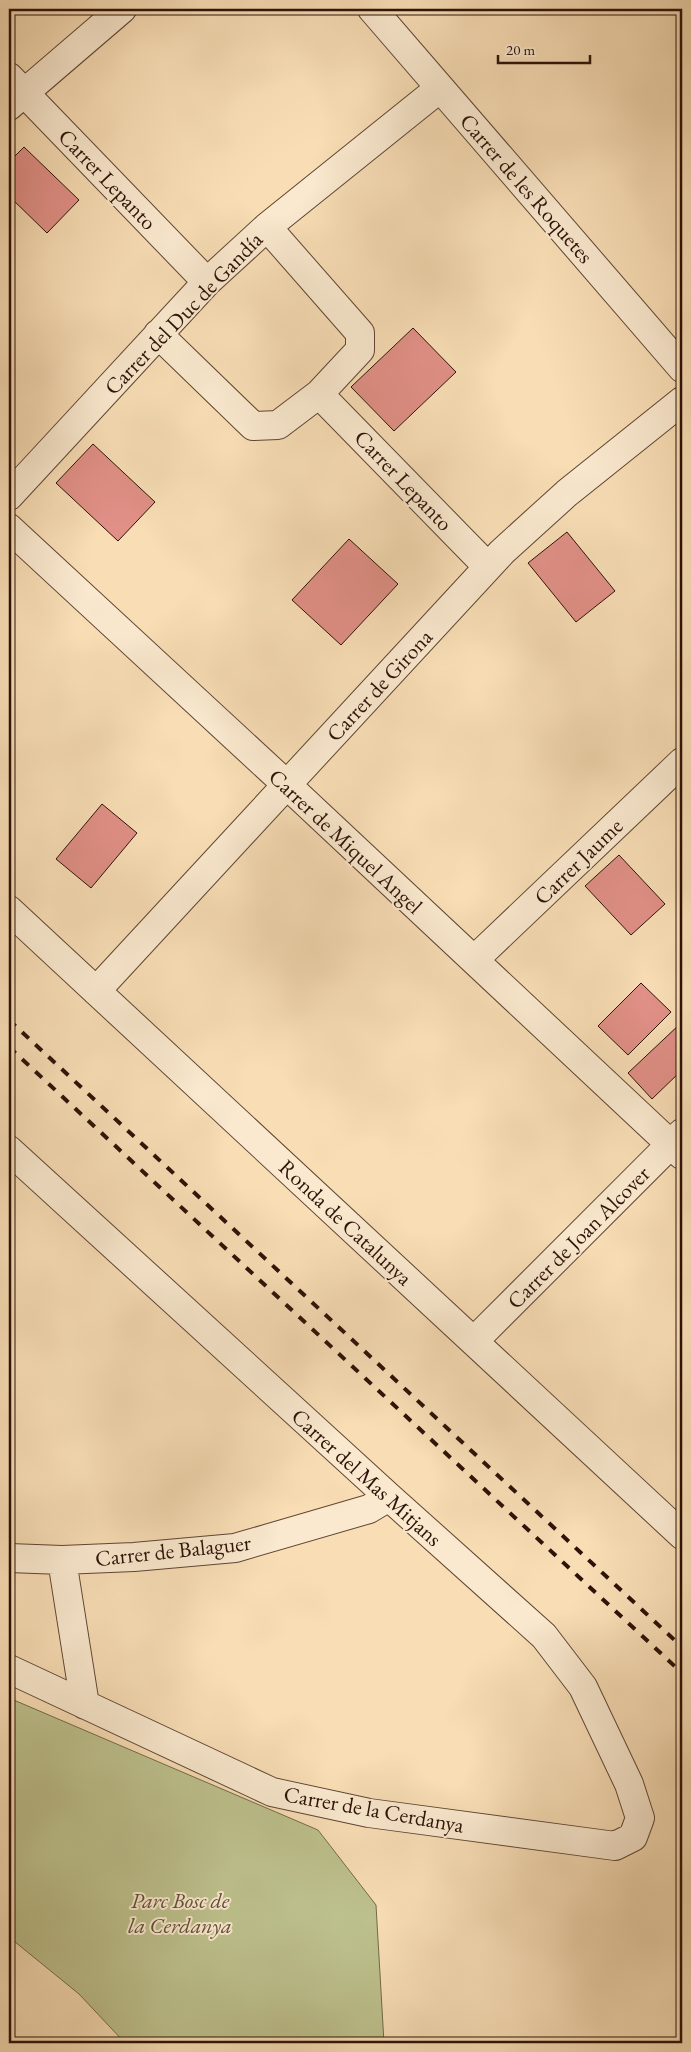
<svg xmlns="http://www.w3.org/2000/svg" width="691" height="2052" viewBox="0 0 691 2052" font-family="'EB Garamond',serif">
	<style>
		.green { fill: #bdc18d; stroke: #746a4a }
		.building { fill: #e19087; stroke: #2c1208 }
		.lines { fill: none; stroke-linecap: round; stroke-linejoin: round }
		.minor-casing { stroke: #5f4533; stroke-width: 30 }
		.minor { stroke: #fae9cf; stroke-width: 28 }
		.rail { stroke: #2c1208; stroke-width: 4; stroke-dasharray: 9 9; stroke-linecap: butt }
		.labels { text-anchor: middle; stroke-width: 4; stroke-linejoin: round; paint-order: stroke }
		.street-label { font-size: 22px; fill: #2c1208; stroke: #fae9cf }
		.park-label { font-size: 22px; font-style: italic; fill: #5f4f37; stroke: #fae9cf }
	</style>
	<rect width="100%" height="100%" fill="#f8ddb5"/>
	<filter id="stains"><feTurbulence type="fractalNoise" baseFrequency=".004" numOctaves="4"/><feColorMatrix values="0 0 0 0 .2 0 0 0 0 .09 0 0 0 0 .02 0 0 0 .5 -.17"/></filter>
	<radialGradient id="worn" r=".72"><stop offset=".6" stop-color="#630" stop-opacity="0"/><stop offset="1" stop-color="#630" stop-opacity=".3"/></radialGradient>
	<path class="green" d="M9 1698 318 1830 376 1905 384 2043H125L79 1994 9 1937Z"/>
	<path class="building" d="M24 147 79 200 47 233 9 196V162Z
		M413 328 456 372 394 431 351 387Z
		M93 444 155 502 118 541 56 483Z
		M567 532 615 591 576 622 528 563Z
		M349 539 398 584 341 645 292 600Z
		M102 804 137 833 91 888 56 859Z
		M619 855 665 904 631 935 585 886Z
		M641 983 671 1012 628 1055 598 1026Z
		M681 1023 682 1024V1070L652 1099 628 1073Z"/>
	<g class="lines">
		<g class="minor-casing">
			<path id="minor" d="M372 9 682 368
				M9 77 207 282
				M9 106 122 9
				M158 334 253 426 278 425 319 394 360 350V333L267 227
				M319 394 488 567
				M9 496 207 282 267 227 440 88
				M9 528 287 785 682 1155
				M9 910 682 1535
				M474 960 682 762
				M96 991 502 552 567 493 682 401
				M9 1150 389 1497 544 1636 583 1687 629 1784 640 1818 633 1837 615 1846 369 1813 272 1792 9 1669
				M474 1341 682 1133
				M9 1558 62 1560 134 1557 235 1548 369 1509 389 1497
				M62 1560 85 1705"/>
		</g>
		<use href="#minor" class="minor"/>
		<path class="rail" d="M9 1020 682 1647
			M9 1047 682 1673"/>
	</g>
	<g class="labels">
		<g class="street-label">
			<text transform="translate(108 179) rotate(46)" y="8">Carrer Lepanto</text>
			<text transform="translate(527 188) rotate(49)" y="8">Carrer de les Roquetes</text>
			<text transform="translate(183 313) rotate(-46)" y="8">Carrer del Duc de Gandía</text>
			<text transform="translate(404 480) rotate(46)" y="8">Carrer Lepanto</text>
			<text transform="translate(379 685) rotate(-47)" y="8">Carrer de Girona</text>
			<text transform="translate(346 841) rotate(43)" y="8">Carrer de Miquel Angel</text>
			<text transform="translate(578 861) rotate(-44)" y="8">Carrer Jaume</text>
			<text transform="translate(346 1222) rotate(43)" y="8">Ronda de Catalunya</text>
			<text transform="translate(578 1237) rotate(-45)" y="8">Carrer de Joan Alcover</text>
			<text transform="translate(367 1477) rotate(42)" y="8">Carrer del Mas Mitjans</text>
			<text transform="translate(173 1550) rotate(-6)" y="8">Carrer de Balaguer</text>
			<text transform="translate(374 1809) rotate(10)" y="8">Carrer de la Cerdanya</text>
		</g>
		<g class="park-label">
			<text x="180" y="1908">Parc Bosc de<tspan x="180" dy="25">la Cerdanya</tspan></text>
		</g>
	</g>
	<rect width="691" height="2052" fill="none" stroke="#f8ddb5" stroke-width="30"/>
	<rect x="10" y="10" width="671" height="2032" fill="none" stroke="#2c1208" stroke-width="2.5"/>
	<rect x="15" y="15" width="661" height="2022" fill="none" stroke="#2c1208"/>
	<path d="M498 55v8h92v-8" fill="none" stroke="#2c1208" stroke-width="2.5"/>
	<text x="506" y="55" font-size="15" fill="#2c1208" stroke="#fae9cf" stroke-width="4" paint-order="stroke">20 m</text>
	<rect width="100%" height="100%" filter="url(#stains)"/>
	<rect width="100%" height="100%" fill="url(#worn)"/>
</svg>
